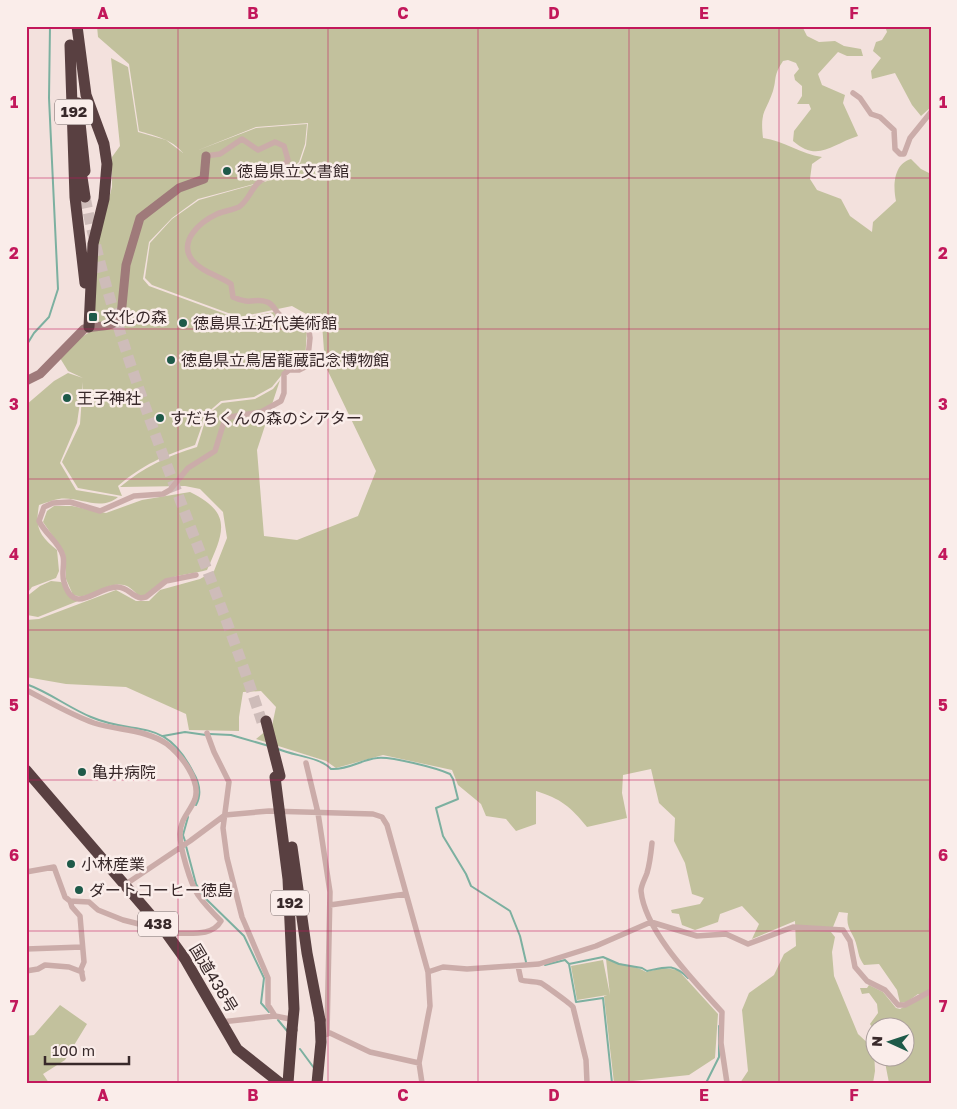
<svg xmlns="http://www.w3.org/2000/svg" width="957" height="1109" viewBox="0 0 957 1109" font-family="'Golos Text','Noto Sans JP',sans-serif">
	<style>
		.green { fill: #c2c19d }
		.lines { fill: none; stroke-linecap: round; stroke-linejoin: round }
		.stream { stroke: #7cb0a0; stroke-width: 2 }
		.highway-tunnel { stroke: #cebcb9; stroke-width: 11; stroke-dasharray: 11 5.5; stroke-linecap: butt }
		.street { stroke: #cbaca9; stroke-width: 5.5 }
		.secondary { stroke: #9f7a7a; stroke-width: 9 }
		.highway { stroke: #594041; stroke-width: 11 }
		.highway-bridge { stroke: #594041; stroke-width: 11 }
		.grid { fill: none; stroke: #c2185b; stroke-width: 1; stroke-opacity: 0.55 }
		.poi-dot { fill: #1e5a49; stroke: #faedea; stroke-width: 2 }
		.labels { text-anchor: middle; stroke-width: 5; stroke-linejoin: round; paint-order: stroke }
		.shield { fill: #faedea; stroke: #726464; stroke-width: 1 }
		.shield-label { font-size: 15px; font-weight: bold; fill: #38292a }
		.poi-label { font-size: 16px; fill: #38292a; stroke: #faedea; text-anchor: start }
		.street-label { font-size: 16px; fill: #38292a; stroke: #faedea }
		.neatline { fill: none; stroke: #c2185b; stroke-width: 2 }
		.grid-label { font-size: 16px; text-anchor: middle; font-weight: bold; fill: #c2185b }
	</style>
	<rect width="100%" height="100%" fill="#f3e1dd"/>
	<path class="green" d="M97 26H802L807 36 819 42 835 41 844 46 861 49 863 56H847L838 52 818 74 822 85 845 95 843 103 858 136C832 144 818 163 793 141L794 131 811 109 809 104H797L802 96V86L795 80 794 75 799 69 796 63 788 60 783 61C773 76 777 78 773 91 765 114 760 111 763 138 784 141 801 154 822 157L812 164 810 179 817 190 841 199 850 216 872 232 873 222 896 201C893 187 893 164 911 159L921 169 931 174V1083H889L884 1057 904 1056V1026H874V1030L870 1024 878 1013 877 1004 869 993 862 994 860 988H867L869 985 883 992 896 1008 900 1009 924 995 918 994 907 1002 900 1003 897 990 879 964 864 965C859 958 859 955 857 947 854 932 845 930 848 913L839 912 831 932 835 937 832 952 834 976 858 1034 874 1049 875 1071 873 1083H740L748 1071 742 1010 749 993 774 975 784 954 796 946 795 921 752 939 759 924 742 906 720 914 718 922 695 930 682 925 679 914 672 913 671 910 700 904 704 898 692 894 685 863 674 841 675 818 659 803 651 769 623 775 622 793 627 818 587 827C570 806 561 799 536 791V824L516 831 506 819 486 816 481 804 458 785 452 770 383 755 336 768 326 761 256 739 272 726 276 707 261 691 243 692 239 717V731L189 730 186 714 126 687 66 684 26 677V620L39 619 116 590 136 601H149L160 590 200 579 214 571 227 538 223 512 200 489 185 486 120 487C144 467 167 456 197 447L207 415 222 403 255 399 273 389 280 380 257 450 264 536 297 540 358 516 376 471 325 365 322 323 292 306 239 317 152 285 145 278 150 243 172 219 199 200 285 176 300 163 306 145 308 123 256 127 196 151 256 128 307 124 305 144 299 162 284 176 198 199 172 218 149 242 143 279 149 286 239 319 274 312C281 325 297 320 307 328L305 362 300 367 289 366 272 387 254 397 221 401 206 414 195 445C165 455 142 465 118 486L122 496 78 488 62 462 80 424 83 382 77 423 60 463 76 490 118 497C101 512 78 496 59 499 52 500 46 503 39 505 35 528 39 535 57 550L59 571 56 578 32 587 26 595V405L54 381 68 373 83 378 68 371 60 358 75 341 93 330 94 255 112 187V157L120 146 111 58 128 67 138 132 166 140 183 153C172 139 155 136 139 131L129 64 98 37Z
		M885 26H931V107L921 116 912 105 895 73 872 79 871 71 881 58 873 51 876 42 882 40 887 32Z
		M190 492C233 513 224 532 207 570 180 577 166 573 146 596H140C135 593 130 586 124 585 105 581 91 601 73 595L66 579 65 554 43 522 47 511 54 506H72L106 513 142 500Z
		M51 581 61 582 78 601 38 617 27 615 26 597 40 586Z
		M606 959C617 964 638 966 646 972L663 968 678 970 718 1014 715 1058 689 1075 614 1083 604 996 607 995 577 1000 571 966 603 960 610 995Z
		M60 1005 87 1024 65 1060 43 1074 49 1083H26V1036L34 1035Z"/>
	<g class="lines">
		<path class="stream" d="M26 346 34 333 49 317 58 289 49 98 50 26
			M26 684C49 692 69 708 91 717 137 737 164 715 193 772 199 782 202 794 196 805
			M210 734 231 735 269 746
			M163 736 185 732 206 735
			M278 749C294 756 320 757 331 769 349 770 360 760 377 758 390 756 437 768 450 774L453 779 458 799 436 808 443 836 466 874 471 886 510 911 520 936 526 962
			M185 841 183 835 188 817
			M186 846 196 884 203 896 244 936 264 978 261 1003 269 1012
			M569 964 603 957 619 964 642 968 647 971C666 967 673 963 688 978
			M545 965 565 960 569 964 576 1002 603 998 612 1083
			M278 1020 288 1032
			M300 1049 314 1068
			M706 1083 719 1057V1026"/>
		<path class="highway-tunnel" d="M85 197C121 379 205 547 262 722"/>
		<path class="street" d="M853 93 860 98 871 114 880 117 894 130 895 149 900 154H904L910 138 931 112
			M196 575 166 581 146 597 141 598C131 596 128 587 117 587 96 587 74 617 64 582 61 574 65 564 63 556 60 543 45 534 39 521L44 507 53 503 70 502 100 511 134 496 163 494 170 490 188 468 215 451 224 422 230 417 261 412 281 401 284 393V374L289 370H299L307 366 310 338 308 324C299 319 289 321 281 316 275 312 274 304 267 302 254 297 252 306 233 297L231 284C218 275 203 273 192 260 178 241 200 222 217 214 224 211 232 210 239 207 247 202 251 190 258 183 266 175 282 170 288 160L284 146 275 142 258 150 242 139 220 154 206 156
			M26 690C48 701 71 715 94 723 119 731 145 729 167 744 181 755 201 780 195 799 190 812 180 819 180 834 180 848 190 883 198 895 205 905 213 913 221 921 211 939 184 931 167 934
			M207 733 214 752 229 782 223 828 227 858 242 917 268 978V1005L275 1016
			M306 763 318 813 330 892 327 1034
			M652 843C651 853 650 863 647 873 645 879 641 885 641 891 645 932 696 983 722 1012L721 1043 727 1083
			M26 872 54 867 65 897 70 901 89 902 98 910 123 920 147 926 158 924
			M126 884 190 841 225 815 269 811 373 814 382 817 387 825 428 972 430 1006 419 1063 422 1083
			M70 901 72 907 80 916 84 962 81 969 83 979
			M330 905 406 894
			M931 920V929
			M26 949 82 947
			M518 966 521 980C527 982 534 981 541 983 543 984 571 1004 573 1007L586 1060 587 1083
			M26 971 38 969 45 965 69 967 82 972
			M428 972 443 967 467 969 539 964 596 946 651 922 697 936 726 934 748 944 793 927 843 930 850 941 855 967 867 981 885 990 898 1005H905L931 991
			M221 1022 275 1016 290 1019
			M325 1035 330 1033 370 1052 419 1063"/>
		<path class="secondary" d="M26 381 40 374 84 329C97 324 113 330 121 316L126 265 140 218 179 188 204 179 206 156"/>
		<path class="highway" d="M77 26 86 95 104 144 107 164 104 199 93 244 89 327
			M70 45 75 197 85 283
			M78 103 85 171
			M80 164 85 197
			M266 721 280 776
			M26 770 167 934 185 959 237 1049 280 1083
			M288 1083 292 1030
			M317 1083 321 1042 320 1020"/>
		<path class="highway-bridge" d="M275 777 288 879 294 1009 292 1030
			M292 847 307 953 320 1020"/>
	</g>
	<path class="grid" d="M178 26V1083M328 26V1083M478 26V1083M629 26V1083M779 26V1083M26 178H931M26 329H931M26 479H931M26 630H931M26 780H931M26 931H931"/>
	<g class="poi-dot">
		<circle cx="227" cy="171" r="5"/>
		<rect x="88" y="312" width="10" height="10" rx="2.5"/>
		<circle cx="183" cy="323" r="5"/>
		<circle cx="171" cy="360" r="5"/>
		<circle cx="67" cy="398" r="5"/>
		<circle cx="160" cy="418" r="5"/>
		<circle cx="82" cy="772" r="5"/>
		<circle cx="71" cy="864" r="5"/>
		<circle cx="79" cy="890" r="5"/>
	</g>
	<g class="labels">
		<g class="shield">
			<rect x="55" y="99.5" width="38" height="25" rx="4"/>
			<rect x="271" y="890.5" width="38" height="25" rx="4"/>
			<rect x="138" y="911.5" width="40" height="25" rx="4"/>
		</g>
		<g class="shield-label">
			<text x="74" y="117">192</text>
			<text x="290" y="908">192</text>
			<text x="158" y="929">438</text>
		</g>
		<g class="poi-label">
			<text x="237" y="177">徳島県立文書館</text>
			<text x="103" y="323">文化の森</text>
			<text x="193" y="329">徳島県立近代美術館</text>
			<text x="181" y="366">徳島県立鳥居龍蔵記念博物館</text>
			<text x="77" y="404">王子神社</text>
			<text x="170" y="424">すだちくんの森のシアター</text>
			<text x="92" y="778">亀井病院</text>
			<text x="81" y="870">小林産業</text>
			<text x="89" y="896">ダートコーヒー徳島</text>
		</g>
		<g class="street-label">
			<text transform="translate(214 978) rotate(59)" y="6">国道438号</text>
		</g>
	</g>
	<rect width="957" height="1109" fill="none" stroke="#faedea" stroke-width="55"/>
	<g transform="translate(890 1042) rotate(273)"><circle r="24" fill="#faedea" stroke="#ac9f9d"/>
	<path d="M0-4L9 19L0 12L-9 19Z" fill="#1e5a49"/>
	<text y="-8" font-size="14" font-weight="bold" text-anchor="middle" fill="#38292a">N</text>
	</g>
	<path d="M45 1056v8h84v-8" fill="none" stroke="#38292a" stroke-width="2.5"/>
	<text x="52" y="1056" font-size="15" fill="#38292a" stroke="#faedea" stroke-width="4" paint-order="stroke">100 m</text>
	<rect x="28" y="28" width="902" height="1054" class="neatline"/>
	<g class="grid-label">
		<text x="103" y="19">A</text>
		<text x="253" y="19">B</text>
		<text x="403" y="19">C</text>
		<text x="554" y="19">D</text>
		<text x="704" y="19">E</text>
		<text x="854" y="19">F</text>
		<text x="14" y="108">1</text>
		<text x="943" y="108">1</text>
		<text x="14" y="259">2</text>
		<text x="943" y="259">2</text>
		<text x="14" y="410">3</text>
		<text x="943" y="410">3</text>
		<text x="14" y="560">4</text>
		<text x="943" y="560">4</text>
		<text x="14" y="711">5</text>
		<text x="943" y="711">5</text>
		<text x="14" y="861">6</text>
		<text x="943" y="861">6</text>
		<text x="14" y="1012">7</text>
		<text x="943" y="1012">7</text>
		<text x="103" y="1101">A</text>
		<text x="253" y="1101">B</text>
		<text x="403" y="1101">C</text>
		<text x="554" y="1101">D</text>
		<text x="704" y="1101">E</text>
		<text x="854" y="1101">F</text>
	</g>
</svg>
